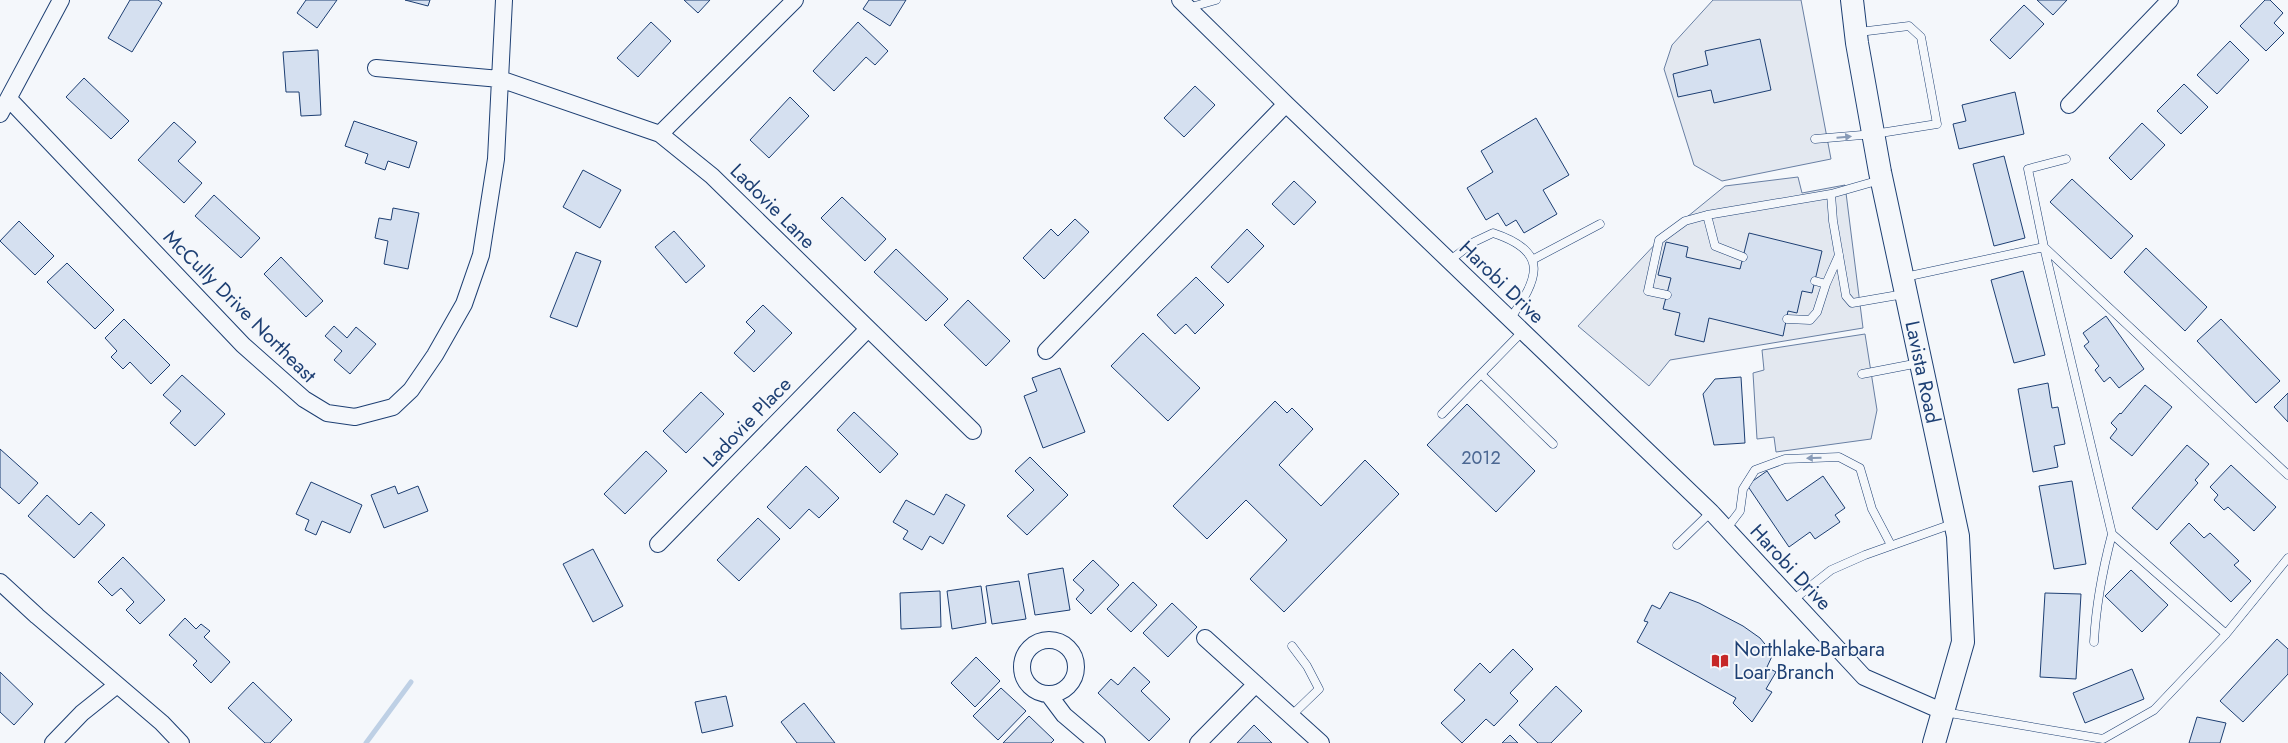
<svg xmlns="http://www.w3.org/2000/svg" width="2288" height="743" viewBox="0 0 2288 743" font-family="Jost,sans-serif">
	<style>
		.parking { fill: #e3e8f0; stroke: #687fa3 }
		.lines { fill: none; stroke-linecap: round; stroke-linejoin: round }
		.stream { stroke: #bed0e5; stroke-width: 5 }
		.building { fill: #d5e0f0; stroke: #1d3f73 }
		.lane-casing { stroke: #1d3f73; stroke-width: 9 }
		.street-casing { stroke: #1d3f73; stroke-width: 18 }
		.secondary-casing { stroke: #1d3f73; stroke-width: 24 }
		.lane { stroke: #f4f7fb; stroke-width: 8 }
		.street { stroke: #f4f7fb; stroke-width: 16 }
		.secondary { stroke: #f4f7fb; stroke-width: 22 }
		.oneway { fill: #889bb7 }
		.labels { text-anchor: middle; stroke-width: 4; stroke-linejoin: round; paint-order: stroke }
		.number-label { font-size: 18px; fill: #4b6792 }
		.street-label { font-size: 20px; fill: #1d3f73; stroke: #f4f7fb }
		.poi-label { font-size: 20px; fill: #1d3f73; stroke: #f4f7fb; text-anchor: start }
	</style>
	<rect width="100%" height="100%" fill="#f4f7fb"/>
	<path class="parking" d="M1713 0H1801L1831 159 1722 181 1694 165 1664 69 1672 45Z
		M1798 177 1802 193 1845 185 1863 328 1670 360 1649 386 1578 326 1660 239 1725 186Z
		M1865 334 1877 410 1871 439 1776 452 1774 437 1757 439 1753 373 1764 370 1762 350Z"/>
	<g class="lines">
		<path class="stream" d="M366 743 411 682"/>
	</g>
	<path class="building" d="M130 0H158L162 3 132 52 108 38Z
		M306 0H337L317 28 297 13Z
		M405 0H430L428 6Z
		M684 0H710L698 13Z
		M869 0H906L890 26 863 9Z
		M2037 0H2067L2053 15Z
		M2265 0H2270L2283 13 2274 23 2284 33 2266 51 2240 26Z
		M2024 5 2044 24 2010 59 1990 40Z
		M651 22 671 41 638 77 617 58Z
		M858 22 888 51 875 65 866 57 834 91 813 71Z
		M1760 39 1771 90 1714 103 1711 90 1678 97 1673 74 1708 65 1705 51Z
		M2230 41 2249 60 2217 94 2197 75Z
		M318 50 321 115 301 116 299 92H286L283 52Z
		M84 78 129 121 111 139 66 97Z
		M2184 84 2208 107 2181 134 2157 111Z
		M1195 86 1215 105 1184 137 1164 118Z
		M2015 92 2024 134 1959 149 1953 124 1966 121 1962 105Z
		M790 97 809 116 769 158 750 140Z
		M1536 118 1569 175 1543 190 1557 214 1524 233 1516 220 1506 226 1498 213 1486 220 1467 188 1493 172 1481 151Z
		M354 121 417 142 409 168 388 161 385 170 365 163 368 154 345 146Z
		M174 122 196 142 178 161 202 183 184 203 138 160Z
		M2142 123 2165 145 2131 180 2109 158Z
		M2004 156 2025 238 1994 246 1973 164Z
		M583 170 621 190 600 228 563 207Z
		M2072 179 2133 236 2111 259 2050 202Z
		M1294 181 1316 202 1294 225 1272 204Z
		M214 195 260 238 241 258 195 216Z
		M842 197 886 239 865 261 821 218Z
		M393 208 419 213 408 269 384 264 388 241 375 238 379 218 391 220Z
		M1075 219 1089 232 1044 279 1023 258 1051 229 1058 236Z
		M19 221 54 256 35 275 0 241Z
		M1247 229 1264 246 1228 283 1211 267Z
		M674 231 705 266 686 283 655 247Z
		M1749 233 1822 251 1812 293 1802 291 1797 313 1788 311 1783 336 1709 318 1704 342 1675 335 1680 313 1663 309 1671 278 1658 275 1666 242 1688 247 1686 257 1740 269Z
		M2146 248 2207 307 2185 331 2124 272Z
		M896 249 948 299 926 321 874 272Z
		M576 252 601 261 577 327 550 317Z
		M281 257 323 301 306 317 264 274Z
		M67 263 114 310 95 329 47 282Z
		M2023 271 2045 355 2014 363 1991 280Z
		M1196 277 1224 305 1195 334 1186 324 1175 334 1157 315Z
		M968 300 1010 341 986 366 944 325Z
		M763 305 792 333 754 372 734 353 755 331 746 322Z
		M2106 316 2144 369 2119 388 2110 377 2104 382 2095 370 2099 366 2084 346 2089 342 2083 333Z
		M124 319 170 365 151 384 130 362 123 369 111 357 117 351 105 338Z
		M2221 319 2280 381 2256 403 2197 341Z
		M334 326 347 338 356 327 376 344 350 374 334 360 342 351 325 336Z
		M1143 333 1200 388 1168 421 1111 366Z
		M1060 368 1085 432 1043 448 1024 396 1037 391 1032 378Z
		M182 375 225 414 195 446 170 423 181 411 163 395Z
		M1741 377 1745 443 1714 445 1703 394 1715 379Z
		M2048 383 2052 408 2058 407 2065 444 2054 446 2058 467 2033 472 2018 389Z
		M2145 385 2172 407 2132 456 2110 438 2117 429 2111 423 2120 413 2121 414Z
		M701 392 724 414 686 453 663 431Z
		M2288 393V422L2274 407Z
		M1275 401 1287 413 1292 408 1313 429 1279 465 1321 506 1365 460 1399 494 1284 612 1250 579 1287 540 1246 500 1207 539 1173 506Z
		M1467 404 1535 471 1496 512 1427 445Z
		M854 412 898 454 880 473 837 430Z
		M2187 445 2209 464 2195 480 2198 483 2157 530 2132 508Z
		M0 449 38 483 19 504 0 487Z
		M646 451 667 471 625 514 604 494Z
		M1030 457 1068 495 1027 535 1007 516 1034 490 1015 471Z
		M2231 465 2276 507 2254 531 2228 507 2224 510 2214 500 2218 495 2210 487Z
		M806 466 839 498 819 518 809 509 790 529 767 507Z
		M1767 471 1787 501 1823 476 1845 508 1835 515 1840 522 1815 539 1810 532 1789 547 1747 485Z
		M2072 481 2086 564 2054 569 2039 486Z
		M311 482 362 505 350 533 322 521 316 535 305 530 309 520 296 514Z
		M395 486 398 494 418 486 428 511 384 528 371 495Z
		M946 494 965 505 943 544 930 536 922 550 903 539 908 531 893 522 906 500 934 515Z
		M47 495 79 525 91 512 105 525 74 558 28 516Z
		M758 518 780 539 739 581 717 560Z
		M2189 523 2204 538 2210 533 2239 561 2234 565 2251 581 2231 602 2170 543Z
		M593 549 623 606 593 622 563 564Z
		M123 557 165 600 140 624 126 610 134 602 121 588 112 596 98 582Z
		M1093 560 1119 585 1091 614 1076 599 1084 590 1073 580Z
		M1063 568 1070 610 1035 615 1028 574Z
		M2131 570 2168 605 2142 632 2105 596Z
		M1019 581 1026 619 992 624 986 586Z
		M1133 582 1157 605 1131 632 1107 609Z
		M981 586 986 623 952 629 947 591Z
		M940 591 941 627 901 629 900 593Z
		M1670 592 1699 603 1743 626 1760 638 1773 654 1767 667 1776 672 1766 689 1772 692 1752 722 1733 703 1736 698 1637 642 1648 622 1644 621 1652 605 1660 609Z
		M2045 593 2081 594 2076 679 2040 677Z
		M1172 603 1197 627 1168 657 1143 633Z
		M185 618 196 629 201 624 210 631 204 637 230 662 211 683 193 665 197 661 169 635Z
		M2277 639 2288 649V674L2243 722 2220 701Z
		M1513 649 1533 669 1510 693 1518 701 1494 726 1486 719 1462 743 1441 723 1465 700 1454 690 1480 663 1490 673Z
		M976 657 1000 681 975 707 951 683Z
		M1134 667 1150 682 1141 691 1170 719 1149 741 1098 693 1111 679 1118 685Z
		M2132 669 2144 699 2085 723 2073 693Z
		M0 672 33 704 14 725 0 712Z
		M253 682 292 720 270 743H265L228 708Z
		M1556 686 1582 711 1551 743H1538L1519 725Z
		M1001 688 1026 711 998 740 973 716Z
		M726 696 733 726 702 733 695 702Z
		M804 703 835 743H797L781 722Z
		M1029 716 1054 740 1051 743H1003Z
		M2197 717 2226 723 2220 743H2189Z
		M1254 725 1272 743H1237Z
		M1510 735 1518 743H1502Z"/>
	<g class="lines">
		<g class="lane-casing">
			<path id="lane" d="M1188 8 1216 0
				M1815 139 1874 134 1937 124 1921 37 1909 26 1859 32
				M1880 180 1831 194 1833 221 1846 296 1852 303 1904 294
				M1707 215 1715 246 1743 257
				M1532 260 1600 224
				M1449 261 1474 242 1493 233C1551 252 1538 279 1510 319
				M1905 277 2044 247 2028 169 2066 159
				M1815 281 1826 284
				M1667 295 1648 291 1659 240 1685 221 1707 215 1831 194
				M1787 319 1810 320 1817 312 1826 284 1839 255
				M1481 374 1553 444
				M1862 374 1919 363
				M1442 414 1523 331
				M1727 528 1740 511 1743 489 1755 470 1785 459 1839 457 1860 468 1872 509 1891 545
				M1677 545 1711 512
				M1793 600 1831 570 1865 555 1952 524
				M2226 634 2112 534 2044 247 2288 475
				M2094 642C2096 603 2102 572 2112 534
				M1944 712 2103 739 2154 710 2226 634 2288 558
				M1291 716 1319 689 1307 666 1292 646"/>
		</g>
		<g class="street-casing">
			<path id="street" d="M1180 0 1286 104 1711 512 1864 677 1944 712
				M376 68 500 79 660 134 712 176 973 431
				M9 99 243 345 304 399 327 413 355 417 393 407 411 390 435 355 464 304 481 255 496 159 504 0
				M2069 105 2170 0
				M0 114 61 0
				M660 134 795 0
				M1046 351 1286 104
				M658 544 867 330
				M0 582 37 616 162 723 181 743
				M1205 638 1321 743
				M1022 667a27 27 0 1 1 54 0a27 27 0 1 1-54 0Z
				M1049 695 1064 715 1097 743
				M53 743 82 713 117 685
				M1198 743 1256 684"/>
		</g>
		<g class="secondary-casing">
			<path id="secondary" d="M1852 0 1857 43 1880 172 1958 536 1963 642 1934 743"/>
		</g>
		<use href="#lane" class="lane"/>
		<use href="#street" class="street"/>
		<use href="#secondary" class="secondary"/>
	</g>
	<defs><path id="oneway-solid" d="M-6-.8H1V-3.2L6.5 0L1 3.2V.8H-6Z" transform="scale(1.25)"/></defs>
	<g class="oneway">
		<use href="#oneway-solid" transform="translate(1844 137) rotate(-5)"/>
		<use href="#oneway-solid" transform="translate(1814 458) rotate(178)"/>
	</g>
	<defs>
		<g id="library-bare" transform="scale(1.35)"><path d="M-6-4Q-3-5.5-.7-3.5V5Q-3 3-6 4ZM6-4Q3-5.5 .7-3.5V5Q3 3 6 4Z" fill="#c62828" stroke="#f4f7fb" stroke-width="2.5" paint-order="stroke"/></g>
	</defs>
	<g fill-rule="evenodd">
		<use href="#library-bare" x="1720" y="661"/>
	</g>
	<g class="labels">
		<g class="number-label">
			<text x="1481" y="464">2012</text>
		</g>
		<g class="street-label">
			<text transform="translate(773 206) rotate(45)" y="7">Ladovie Lane</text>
			<text transform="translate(1502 282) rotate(44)" y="7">Harobi Drive</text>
			<text transform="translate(240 306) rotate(45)" y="7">McCully Drive Northeast</text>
			<text transform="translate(1923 372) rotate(78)" y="7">Lavista Road</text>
			<text transform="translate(747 422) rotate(-46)" y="7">Ladovie Place</text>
			<text transform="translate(1791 567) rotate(47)" y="7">Harobi Drive</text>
		</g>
		<g class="poi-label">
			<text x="1734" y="656">Northlake-Barbara<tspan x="1734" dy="23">Loar Branch</tspan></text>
		</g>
	</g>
</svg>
